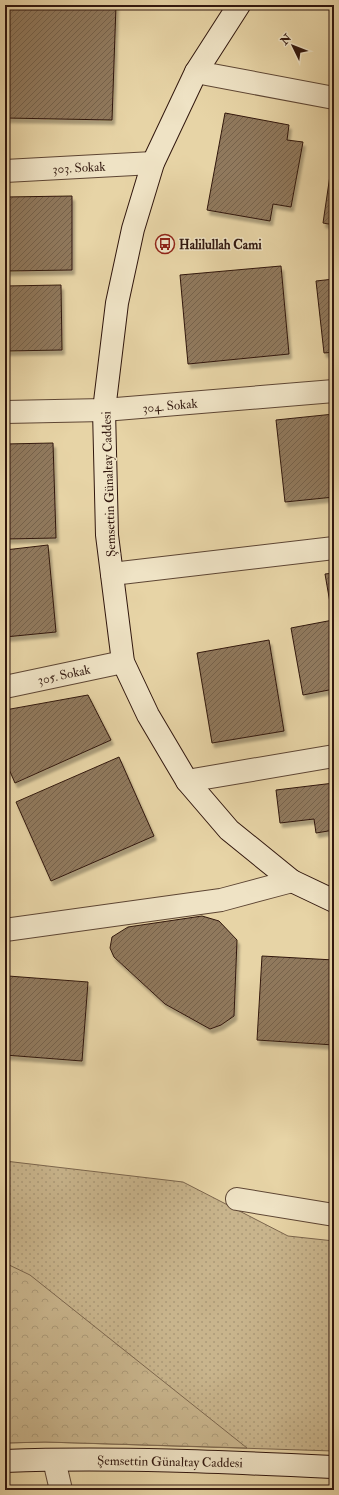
<svg xmlns="http://www.w3.org/2000/svg" width="339" height="1495" viewBox="0 0 339 1495" font-family="'IM FELL Double Pica',serif">
	<style>
		.grass { fill: url(#grass-dots); stroke: #7c664d }
		.forest { fill: url(#forest-crowns); stroke: #7c664d }
		.building { fill: url(#building-hatch); stroke: #31170e; filter: url(#shadow) }
		.lines { fill: none; stroke-linecap: round; stroke-linejoin: round }
		.street-casing { stroke: #5e4634; stroke-width: 24 }
		.secondary-casing { stroke: #31170e; stroke-width: 24 }
		.street { stroke: #efe3c5; stroke-width: 22 }
		.secondary { stroke: #efe3c5; stroke-width: 22 }
		.labels { text-anchor: middle; stroke-width: 3; stroke-linejoin: round; paint-order: stroke }
		.street-label { font-size: 13px; fill: #31170e; stroke: #efe3c5 }
		.poi-label { font-size: 13px; font-weight: bold; fill: #31170e; stroke: #efe3c5; text-anchor: start }
	</style>
	<defs>
		<pattern id="grass-dots" width="8" height="8" patternUnits="userSpaceOnUse"><rect width="8" height="8" fill="#c8b48c"/><path d="M2 2h.1M6 6h.1" fill="none" stroke="#ac9a78" stroke-width="1.8" stroke-linecap="round"/></pattern>
		<pattern id="forest-crowns" width="20" height="18" patternUnits="userSpaceOnUse"><rect width="20" height="18" fill="#c8b48c"/><path d="M2 6a3 3 0 1 1 6 0M12 15a3 3 0 1 1 6 0" fill="none" stroke="#ac9a78"/></pattern>
		<pattern id="building-hatch" width="6" height="6" patternUnits="userSpaceOnUse"><rect width="6" height="6" fill="#90795d"/><path d="M-1 1l2-2M0 6l6-6M5 7l2-2" fill="none" stroke="#76624b"/></pattern>
		<filter id="shadow"><feDropShadow dx="2.5" dy="4.5" stdDeviation="1" flood-color="#0004"/></filter>
	</defs>
	<rect width="100%" height="100%" fill="#e7d4a6"/>
	<filter id="stains"><feTurbulence type="fractalNoise" baseFrequency=".005" numOctaves="4"/><feColorMatrix values="0 0 0 0 .2 0 0 0 0 .09 0 0 0 0 .02 0 0 0 .5 -.17"/></filter>
	<radialGradient id="worn" r=".72"><stop offset=".6" stop-color="#630" stop-opacity="0"/><stop offset="1" stop-color="#630" stop-opacity=".3"/></radialGradient>
	<path class="grass" d="M5 1161 183 1182 288 1236 334 1241V1451L45 1442 5 1443Z"/>
	<path class="forest" d="M5 1263 30 1275 247 1448 45 1442 5 1443Z"/>
	<path class="building" d="M9 5H116L112 120 6 118Z
		M334 31V54H330Z
		M225 113 289 125 287 140 303 142 291 207 273 204 270 221 207 210Z
		M334 148V225L323 223Z
		M72 196V270L5 271V197Z
		M281 266 289 354 188 364 180 275Z
		M334 279V352L324 353 316 281Z
		M61 285 62 350 5 351V286Z
		M334 414V497L285 502 276 420Z
		M53 443 56 538 5 539V444Z
		M48 545 56 632 5 637V550Z
		M334 573V689L303 695 291 628 333 620 325 574Z
		M269 640 284 731 212 743 197 653Z
		M88 695 111 740 15 783 5 760V710Z
		M119 757 154 836 51 881 16 802Z
		M334 783V834V830L316 833 314 819 280 823 276 790Z
		M202 916 219 921 237 940 234 1016 221 1025 210 1029 165 1004 114 957 110 948 112 937 128 927Z
		M262 956 334 960V1045L257 1040Z
		M8 976 88 982 82 1061 5 1055V1010Z"/>
	<g class="lines">
		<g class="street-casing">
			<path id="street" d="M196 72 334 98
				M5 171 153 163
				M5 412 104 410 334 391
				M112 574 334 548
				M5 687 123 662
				M187 781 334 756
				M5 930 221 900 292 881
				M237 1199 334 1215
				M54 1460 61 1490"/>
		</g>
		<g class="secondary-casing">
			<path id="secondary" d="M239 5 196 72 153 163 133 229 117 303 104 410 107 535 123 662 148 715 187 781 229 830 292 881 334 901
				M5 1461C115 1457 224 1462 334 1467"/>
		</g>
		<use href="#street" class="street"/>
		<use href="#secondary" class="secondary"/>
	</g>
	<defs>
		<g id="bus-ring" transform="scale(1)"><circle r="9.5" fill="#efe3c5" stroke="#8f2418" stroke-width="1.5"/><path d="M-5-6H5V4H4V6H2V4H-2V6H-4V4H-5ZM-3.5-4V0h7V-4ZM-3.5 1.2v1.5H-2V1.2ZM2 1.2v1.5H3.5V1.2Z" fill="#8f2418"/></g>
	</defs>
	<g fill-rule="evenodd">
		<use href="#bus-ring" x="165" y="244"/>
	</g>
	<g class="labels">
		<g class="street-label">
			<text transform="translate(79 167) rotate(-3)" y="5">303. Sokak</text>
			<text transform="translate(170 405) rotate(-5)" y="5">304. Sokak</text>
			<text transform="translate(108 484) rotate(-92)" y="5">Şemsettin Günaltay Caddesi</text>
			<text transform="translate(64 674) rotate(-12)" y="5">305. Sokak</text>
			<text transform="translate(170 1461) rotate(1)" y="5">Şemsettin Günaltay Caddesi</text>
		</g>
		<g class="poi-label">
			<text x="179" y="249">Halilullah Cami</text>
		</g>
	</g>
	<rect width="339" height="1495" fill="none" stroke="#e7d4a6" stroke-width="20"/>
	<rect x="6" y="6" width="327" height="1483" fill="none" stroke="#31170e" stroke-width="2"/>
	<rect x="10" y="10" width="319" height="1475" fill="none" stroke="#31170e"/>
	<g transform="translate(293 46) rotate(313)" stroke="#efe3c5" stroke-width="3" paint-order="stroke">
	<path d="M0-3L7 15L0 10L-7 15Z" fill="#31170e"/>
	<text y="-6" font-size="11" font-weight="bold" text-anchor="middle" fill="#31170e">N</text>
	</g>
	<rect width="100%" height="100%" filter="url(#stains)"/>
	<rect width="100%" height="100%" fill="url(#worn)"/>
</svg>
